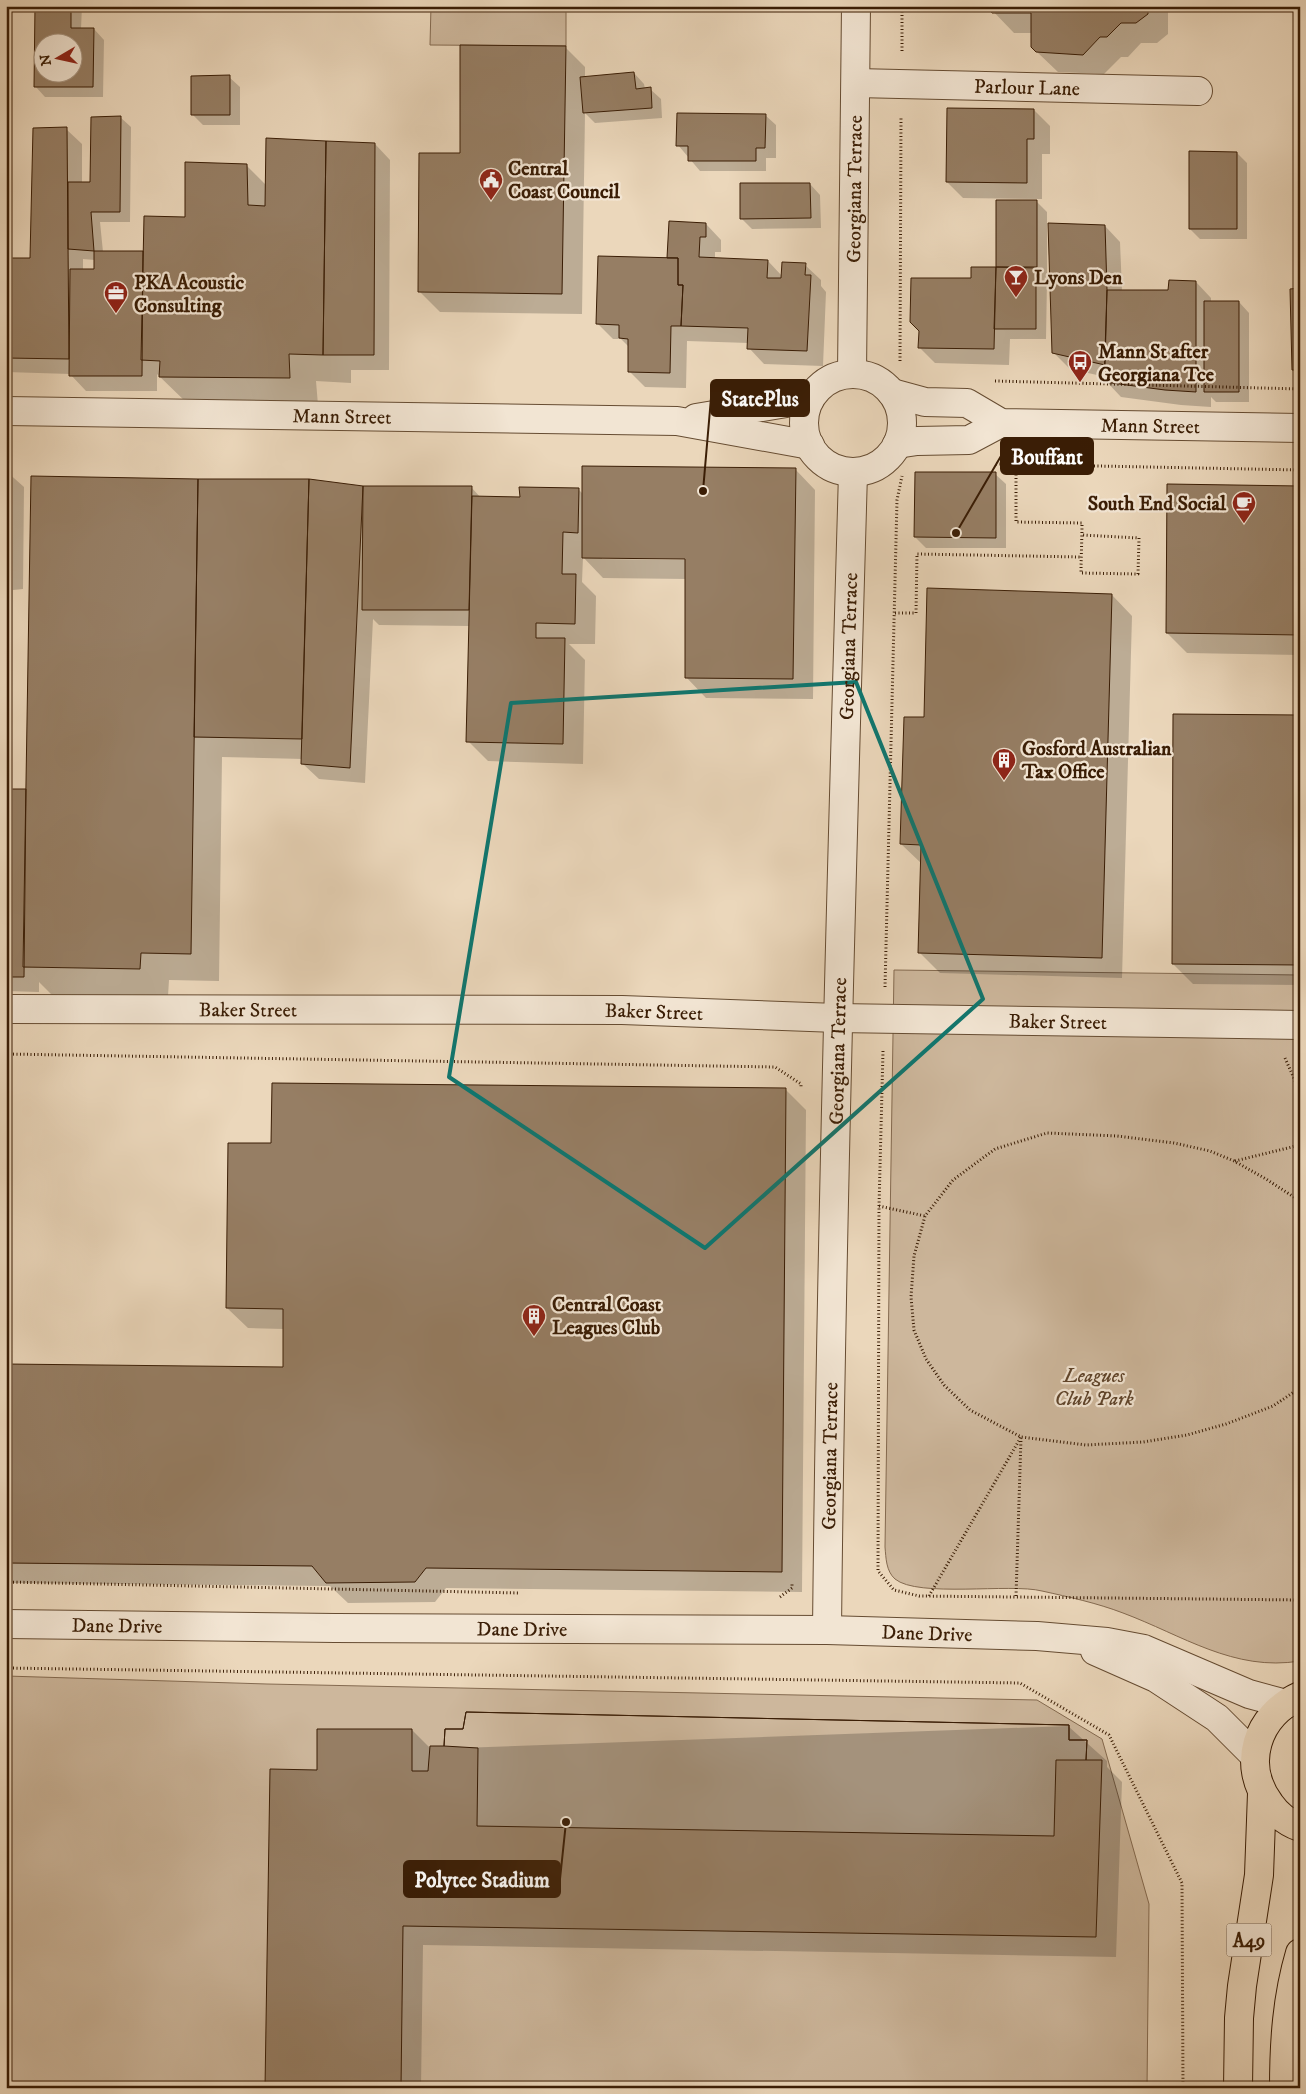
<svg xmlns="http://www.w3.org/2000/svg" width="1306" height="2094" viewBox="0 0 1306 2094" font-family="'IM FELL DW Pica',serif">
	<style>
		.green { fill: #cdb79c; stroke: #846a50 }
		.shadow { fill: #0003; fill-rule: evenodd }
		.building { fill: #967e64; stroke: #3a1d05; fill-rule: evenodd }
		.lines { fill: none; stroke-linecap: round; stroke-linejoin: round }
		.minor-casing { stroke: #664c32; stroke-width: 30 }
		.highway-casing { stroke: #3a1d05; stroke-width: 30 }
		.path { stroke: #3a1d05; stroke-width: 3; stroke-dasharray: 1 2.5; stroke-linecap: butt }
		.minor { stroke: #f2e5d3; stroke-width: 28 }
		.highway { stroke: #ebd7bb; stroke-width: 28 }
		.marked { fill: none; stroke: #0f766e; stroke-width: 4; stroke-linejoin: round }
		.labels { text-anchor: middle; stroke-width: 4.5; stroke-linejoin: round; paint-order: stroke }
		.shield { fill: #f2e5d3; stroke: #715943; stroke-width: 1 }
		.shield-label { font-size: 19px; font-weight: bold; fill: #3a1d05 }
		.street-label { font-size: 20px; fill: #3a1d05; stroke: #f2e5d3 }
		.poi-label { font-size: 20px; font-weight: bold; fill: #3a1d05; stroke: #f2e5d3; text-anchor: start }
		.park-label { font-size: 20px; font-style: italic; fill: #5f442b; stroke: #f2e5d3 }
		.leader { fill: none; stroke: #3a1d05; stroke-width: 2 }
		.callout-dot { fill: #3a1d05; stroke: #f2e5d3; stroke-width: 2 }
		.callout { fill: #3a1d05; stroke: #3a1d05; stroke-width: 2 }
		.callout-label { font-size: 21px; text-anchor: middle; font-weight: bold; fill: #fff }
	</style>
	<rect width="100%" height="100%" fill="#ebd7bb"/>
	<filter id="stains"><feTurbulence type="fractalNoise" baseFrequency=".004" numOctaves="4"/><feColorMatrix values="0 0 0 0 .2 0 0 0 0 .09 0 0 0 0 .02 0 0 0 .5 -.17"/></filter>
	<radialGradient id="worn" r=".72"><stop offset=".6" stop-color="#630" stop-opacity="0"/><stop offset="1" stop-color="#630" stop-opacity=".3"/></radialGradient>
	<path class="green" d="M431 6H566V46L430 45Z
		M894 970 1300 975V1661C1234 1672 1182 1635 1123 1613 1097 1603 1069 1597 1042 1591 1010 1583 918 1598 895 1579 886 1571 886 1558 885 1547Z
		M6 1676 267 1684 1037 1700 1102 1739 1149 1904 1147 2088H6Z"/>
	<path class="shadow" d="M36 6H82L81 29H94L104 40 103 97H45L35 86ZM42 42H72V72H42Z
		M988 6H1168V34L1157 43H1141L1128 57H1121L1104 74 1058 72 1037 52 1033 33H1014Z
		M565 47 585 67V77L634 73 644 84 645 89H650L661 99 662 118 595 123 585 113 582 314 440 312 420 292 461 154Z
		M229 77 240 87V125H203L193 115Z
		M1034 110 1050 126V154H1042V199L963 198 947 182Z
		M765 115 776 125V158H766V171H700L678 145Z
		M120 117 131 127 130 222H100L103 252 142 253 145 255 246 165 267 186 375 144 390 160 389 370H351V383L316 381 318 405H189L157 374V391H86L70 374 6 372V259H31L66 129 82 144V184H91ZM83 259 95 260V271H83Z
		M1237 153 1247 163V239H1200L1190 229Z
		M810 184 820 195 821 228 752 229 741 218Z
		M997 201H1036L1047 212V277L1044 278 1047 280 1046 339H1010L1009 365 935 363 920 348 972 279 996 268Z
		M706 224 721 240V252H715V259L768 261 782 276 805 265 821 280V286L826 292 823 366 764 364 749 348V343L687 341 686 388 645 387 629 371V347L621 339H613L597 323Z
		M1105 226 1120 242 1122 291H1170L1196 282 1211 298V302H1239L1249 313V402H1216L1211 397V407L1181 405 1121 397 1106 381V377L1070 369 1054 353Z
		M1300 290V377L1293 370Z
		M795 469 815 490 813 699 706 698 686 677V579L603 578 583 557 582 582 596 596 595 644H569L585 660 583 764 488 761 468 741 470 626 379 625 373 619 365 783 319 779 303 764V759L222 757 219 981 169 980 168 996 52 995 39 982V992L6 991V790H27L363 487H471L481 498H521L579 490 583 494ZM602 557 691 558V560L602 559Z
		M6 471 24 487 23 589 13 590 12 736H6Z
		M995 474 1006 484V548H926L915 537Z
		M1300 487V655L1187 653 1167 633Z
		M1112 595 1132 616 1122 978 940 973 919 952 922 864 901 844 925 718Z
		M1300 716V985L1193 984 1173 964Z
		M786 1090 806 1110 802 1592 446 1588 435 1602 348 1603 330 1586 6 1583V1366L284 1368V1329L248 1328 227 1308 273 1145Z
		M1068 1726 1107 1761V1767L1122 1782 1116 1957 423 1945 421 2088H267L318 1772 412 1730 431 1749Z"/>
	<path class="building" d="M35 6H71V28H94L93 87H34ZM42 42H72V72H42Z
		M986 6H1148V14L1136 23H1121L1107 37H1100L1083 55 1036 52 1031 47V13H992Z
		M460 45 566 46 562 294 418 292 419 153H460Z
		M634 72 636 89 651 87 652 108 583 113 580 77Z
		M230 75V115H191V76Z
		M947 108 1034 109V139H1027V183L946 182Z
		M677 113 766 114 765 148H756V161H688V146H676Z
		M121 116 120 212H91L94 251 68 249V182H90L91 117Z
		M67 127 69 359 6 358V258H30L33 128Z
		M266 138 326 141 323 355 289 354 290 378 159 377 160 361 141 360 144 216 185 217V162L247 164 248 205 265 206Z
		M326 141 375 143 374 355H323Z
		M1189 151 1237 152V229H1189Z
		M740 183H810L811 218 740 219Z
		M996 200H1037V267H996Z
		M669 221 706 223V237H700L699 257 768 260 767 278H781L782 262 806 263 805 275H811L807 351 747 349 748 328 681 326 683 285H678V258H667Z
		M1048 223 1105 225 1107 290 1105 365 1052 353Z
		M94 251H143L142 376H69L70 269H94Z
		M598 256 678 258V285H683L681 326H671L670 373 628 372V339L619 338V325L596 324Z
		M971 267H996L994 349 918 348 919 331 910 322 911 278H971Z
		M996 267 1036 268V329H994Z
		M1169 280 1196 281V392L1165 390 1104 382 1107 290H1168Z
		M1300 288V370H1292L1290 289Z
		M1204 301H1239V392H1204Z
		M582 466 796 468 793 679 685 678V559L582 558Z
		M6 470H8L6 574Z
		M915 472H996V538L914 537Z
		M31 476 198 479 191 954 141 953 140 969 23 967Z
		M198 479H309L302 739 194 737Z
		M309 479 363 486 350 768 301 764Z
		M1167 484 1300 486V635L1166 633Z
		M363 486H472L469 610H362Z
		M519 487 579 488 578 533 563 532 562 574H576L575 624 536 623V638H565L563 744 466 742 472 496 520 497Z
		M927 588 1112 594 1102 958 918 953 921 845 900 844 904 717H924Z
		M1173 714 1300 715V965L1172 964Z
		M6 789H26L24 977H6Z
		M272 1083 786 1088 782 1572 426 1568 415 1582 326 1583 312 1566 6 1563V1364L283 1367V1309L226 1308 228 1143H271Z
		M466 1712 1069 1725V1740H1087L1086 1760H1102L1096 1937 403 1926 401 2088H265L270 1769 317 1770V1729H412V1771H428L430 1746H444L445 1729H463Z
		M466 1712 1069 1725V1740H1087L1086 1760H1056L1054 1836 477 1826 478 1748 444 1746 445 1729H463Z"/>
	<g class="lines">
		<g class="minor-casing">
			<g id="minor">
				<path id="s1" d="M856 83 1198 91"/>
				<path id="s2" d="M852 373 856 6"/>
				<circle cx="853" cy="423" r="49"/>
				<path id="s3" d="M892 393 925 402 967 403 1001 423 1300 428"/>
				<path id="s4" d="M6 411 677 421 810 445"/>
				<path d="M696 418 810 399"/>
				<path d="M897 444 917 441 969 440 1001 423"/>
				<path id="s5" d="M6 1009 622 1010 837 1018 1300 1025"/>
				<path id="s6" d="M6 1624 335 1628 827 1630 1037 1636 1107 1642 1144 1649 1249 1694 1286 1704"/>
				<path id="s7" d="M827 1630C831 1244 842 859 853 473"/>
				<path d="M1095 1651 1156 1678 1217 1718 1255 1756"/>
			</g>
		</g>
		<g class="highway-casing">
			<path id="highway" d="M1300 1696C1256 1716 1241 1765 1270 1804 1277 1814 1288 1823 1300 1827
				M1238 2088 1239 2018 1242 1986 1259 1875 1262 1793
				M1284 2088C1284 2041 1287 1997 1300 1953"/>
		</g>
		<path class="path" d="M902 51V6
			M900 361 901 117
			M995 381 1300 389
			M996 464 1300 470
			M1016 464V522L1082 523C1082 540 1081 557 1081 573L1138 574 1139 538 1082 535
			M895 613H916L917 554 1081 557
			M885 987 897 500 902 476
			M883 1051 879 1206 878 1571 894 1590 919 1596 1300 1600
			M6 1054 775 1067 801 1084V1088
			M1285 1058 1300 1092
			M1235 1161 1300 1145
			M1300 1201 1266 1179 1234 1161 1210 1151 1174 1143 1117 1136 1047 1133 995 1149 953 1180 925 1216 914 1256 911 1297 914 1330 926 1359 944 1385 970 1410 1021 1437 1086 1445 1143 1442 1187 1435 1226 1424 1273 1406 1300 1388
			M879 1206 925 1216
			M6 1582 520 1593
			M929 1596 1021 1437
			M1016 1596 1021 1438
			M780 1597 792 1588V1584
			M6 1668 1020 1683 1109 1735 1182 1883 1183 2088"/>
		<use href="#minor" class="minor"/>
		<use href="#highway" class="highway"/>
	</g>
	<path class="marked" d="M856 682 983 999 705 1248 449 1077 511 703Z"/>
	<defs>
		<g id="civic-pin" transform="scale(1.25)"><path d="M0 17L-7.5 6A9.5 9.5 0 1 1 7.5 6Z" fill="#8f2418" stroke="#f2e5d3"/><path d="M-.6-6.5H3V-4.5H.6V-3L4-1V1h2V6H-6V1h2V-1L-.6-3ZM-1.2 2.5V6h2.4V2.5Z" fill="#fff"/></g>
		<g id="bar-pin" transform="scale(1.25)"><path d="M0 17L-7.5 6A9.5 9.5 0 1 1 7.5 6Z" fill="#8f2418" stroke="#f2e5d3"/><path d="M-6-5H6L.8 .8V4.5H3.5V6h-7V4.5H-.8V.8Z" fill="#fff"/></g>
		<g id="office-pin" transform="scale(1.25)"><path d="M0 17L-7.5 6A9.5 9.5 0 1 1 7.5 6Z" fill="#8f2418" stroke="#f2e5d3"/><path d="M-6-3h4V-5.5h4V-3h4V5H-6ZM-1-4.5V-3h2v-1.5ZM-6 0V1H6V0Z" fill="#fff"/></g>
		<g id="bus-pin" transform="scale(1.25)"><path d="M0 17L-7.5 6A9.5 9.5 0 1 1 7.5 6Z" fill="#8f2418" stroke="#f2e5d3"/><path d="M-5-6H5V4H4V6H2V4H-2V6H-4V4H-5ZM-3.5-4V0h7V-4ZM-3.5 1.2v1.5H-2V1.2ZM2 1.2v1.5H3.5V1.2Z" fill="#fff"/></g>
		<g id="cafe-pin" transform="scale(1.25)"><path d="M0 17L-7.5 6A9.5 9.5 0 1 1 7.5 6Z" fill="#8f2418" stroke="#f2e5d3"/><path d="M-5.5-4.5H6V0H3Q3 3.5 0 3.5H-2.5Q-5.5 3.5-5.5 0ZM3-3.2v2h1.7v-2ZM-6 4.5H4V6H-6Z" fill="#fff"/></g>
		<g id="building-pin" transform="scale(1.25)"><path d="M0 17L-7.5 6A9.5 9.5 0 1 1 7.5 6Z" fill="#8f2418" stroke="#f2e5d3"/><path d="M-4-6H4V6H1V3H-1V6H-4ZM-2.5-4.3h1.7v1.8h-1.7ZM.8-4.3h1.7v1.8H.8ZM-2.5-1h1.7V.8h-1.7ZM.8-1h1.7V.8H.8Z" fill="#fff"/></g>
	</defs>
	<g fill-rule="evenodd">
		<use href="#civic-pin" x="491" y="180"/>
		<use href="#bar-pin" x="1016" y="277"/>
		<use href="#office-pin" x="116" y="293"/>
		<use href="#bus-pin" x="1080" y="362"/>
		<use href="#cafe-pin" x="1244" y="503"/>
		<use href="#building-pin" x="1004" y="760"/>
		<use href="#building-pin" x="534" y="1316"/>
	</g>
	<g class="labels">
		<rect class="shield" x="1226.5" y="1923.5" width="45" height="33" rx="4"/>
		<g class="shield-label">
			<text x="1249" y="1947">A49</text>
		</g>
		<g class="street-label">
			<text dy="7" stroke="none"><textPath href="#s1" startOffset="171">Parlour Lane</textPath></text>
			<text dy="7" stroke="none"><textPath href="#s2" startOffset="184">Georgiana Terrace</textPath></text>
			<text dy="7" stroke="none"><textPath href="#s4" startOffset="336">Mann Street</textPath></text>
			<text dy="7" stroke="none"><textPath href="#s3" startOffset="265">Mann Street</textPath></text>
			<text dy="7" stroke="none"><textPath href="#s7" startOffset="984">Georgiana Terrace</textPath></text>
			<text dy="7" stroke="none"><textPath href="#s5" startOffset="242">Baker Street</textPath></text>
			<text dy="7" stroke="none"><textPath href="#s5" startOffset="648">Baker Street</textPath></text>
			<text dy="7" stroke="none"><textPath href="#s5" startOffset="1052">Baker Street</textPath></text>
			<text dy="7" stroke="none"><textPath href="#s7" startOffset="579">Georgiana Terrace</textPath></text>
			<text dy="7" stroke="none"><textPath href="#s7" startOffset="174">Georgiana Terrace</textPath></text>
			<text dy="7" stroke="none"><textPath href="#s6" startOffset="111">Dane Drive</textPath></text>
			<text dy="7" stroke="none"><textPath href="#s6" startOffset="516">Dane Drive</textPath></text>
			<text dy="7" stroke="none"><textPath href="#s6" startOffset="921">Dane Drive</textPath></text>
		</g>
		<g class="poi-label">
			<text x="508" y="175">Central<tspan x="508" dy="23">Coast Council</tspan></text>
			<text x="1034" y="284">Lyons Den</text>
			<text x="134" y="289">PKA Acoustic<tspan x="134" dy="23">Consulting</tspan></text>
			<text x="1098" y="358">Mann St after<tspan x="1098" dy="23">Georgiana Tce</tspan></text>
			<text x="1226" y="510" text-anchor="end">South End Social</text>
			<text x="1022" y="755">Gosford Australian<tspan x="1022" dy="23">Tax Office</tspan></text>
			<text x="552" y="1311">Central Coast<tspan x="552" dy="23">Leagues Club</tspan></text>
		</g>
		<g class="park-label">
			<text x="1094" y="1382">Leagues<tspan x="1094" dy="23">Club Park</tspan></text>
		</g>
	</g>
	<path class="leader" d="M703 491L711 398M956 533L1001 456M566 1822L560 1879"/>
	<g class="callout-dot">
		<circle cx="703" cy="491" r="5"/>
		<circle cx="956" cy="533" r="5"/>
		<circle cx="566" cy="1822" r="5"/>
	</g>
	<g class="callout">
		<rect x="711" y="380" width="98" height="36" rx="5"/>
		<rect x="1001" y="438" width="92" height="36" rx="5"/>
		<rect x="404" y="1861" width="156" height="36" rx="5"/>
	</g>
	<g class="callout-label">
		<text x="760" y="406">StatePlus</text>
		<text x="1047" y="464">Bouffant</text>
		<text x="482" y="1887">Polytec Stadium</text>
	</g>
	<rect width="1306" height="2094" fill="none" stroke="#ebd7bb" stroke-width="25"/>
	<rect x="8" y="8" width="1291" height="2079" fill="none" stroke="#3a1d05" stroke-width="2.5"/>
	<rect x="12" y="12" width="1281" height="2069" fill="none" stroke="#3a1d05"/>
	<g transform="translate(58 58) rotate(261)"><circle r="24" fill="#f2e5d3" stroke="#a89581"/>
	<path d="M0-4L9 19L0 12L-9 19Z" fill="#8f2418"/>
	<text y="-8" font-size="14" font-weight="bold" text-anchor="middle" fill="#3a1d05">N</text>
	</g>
	<rect width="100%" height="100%" filter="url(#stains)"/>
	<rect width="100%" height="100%" fill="url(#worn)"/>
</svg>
